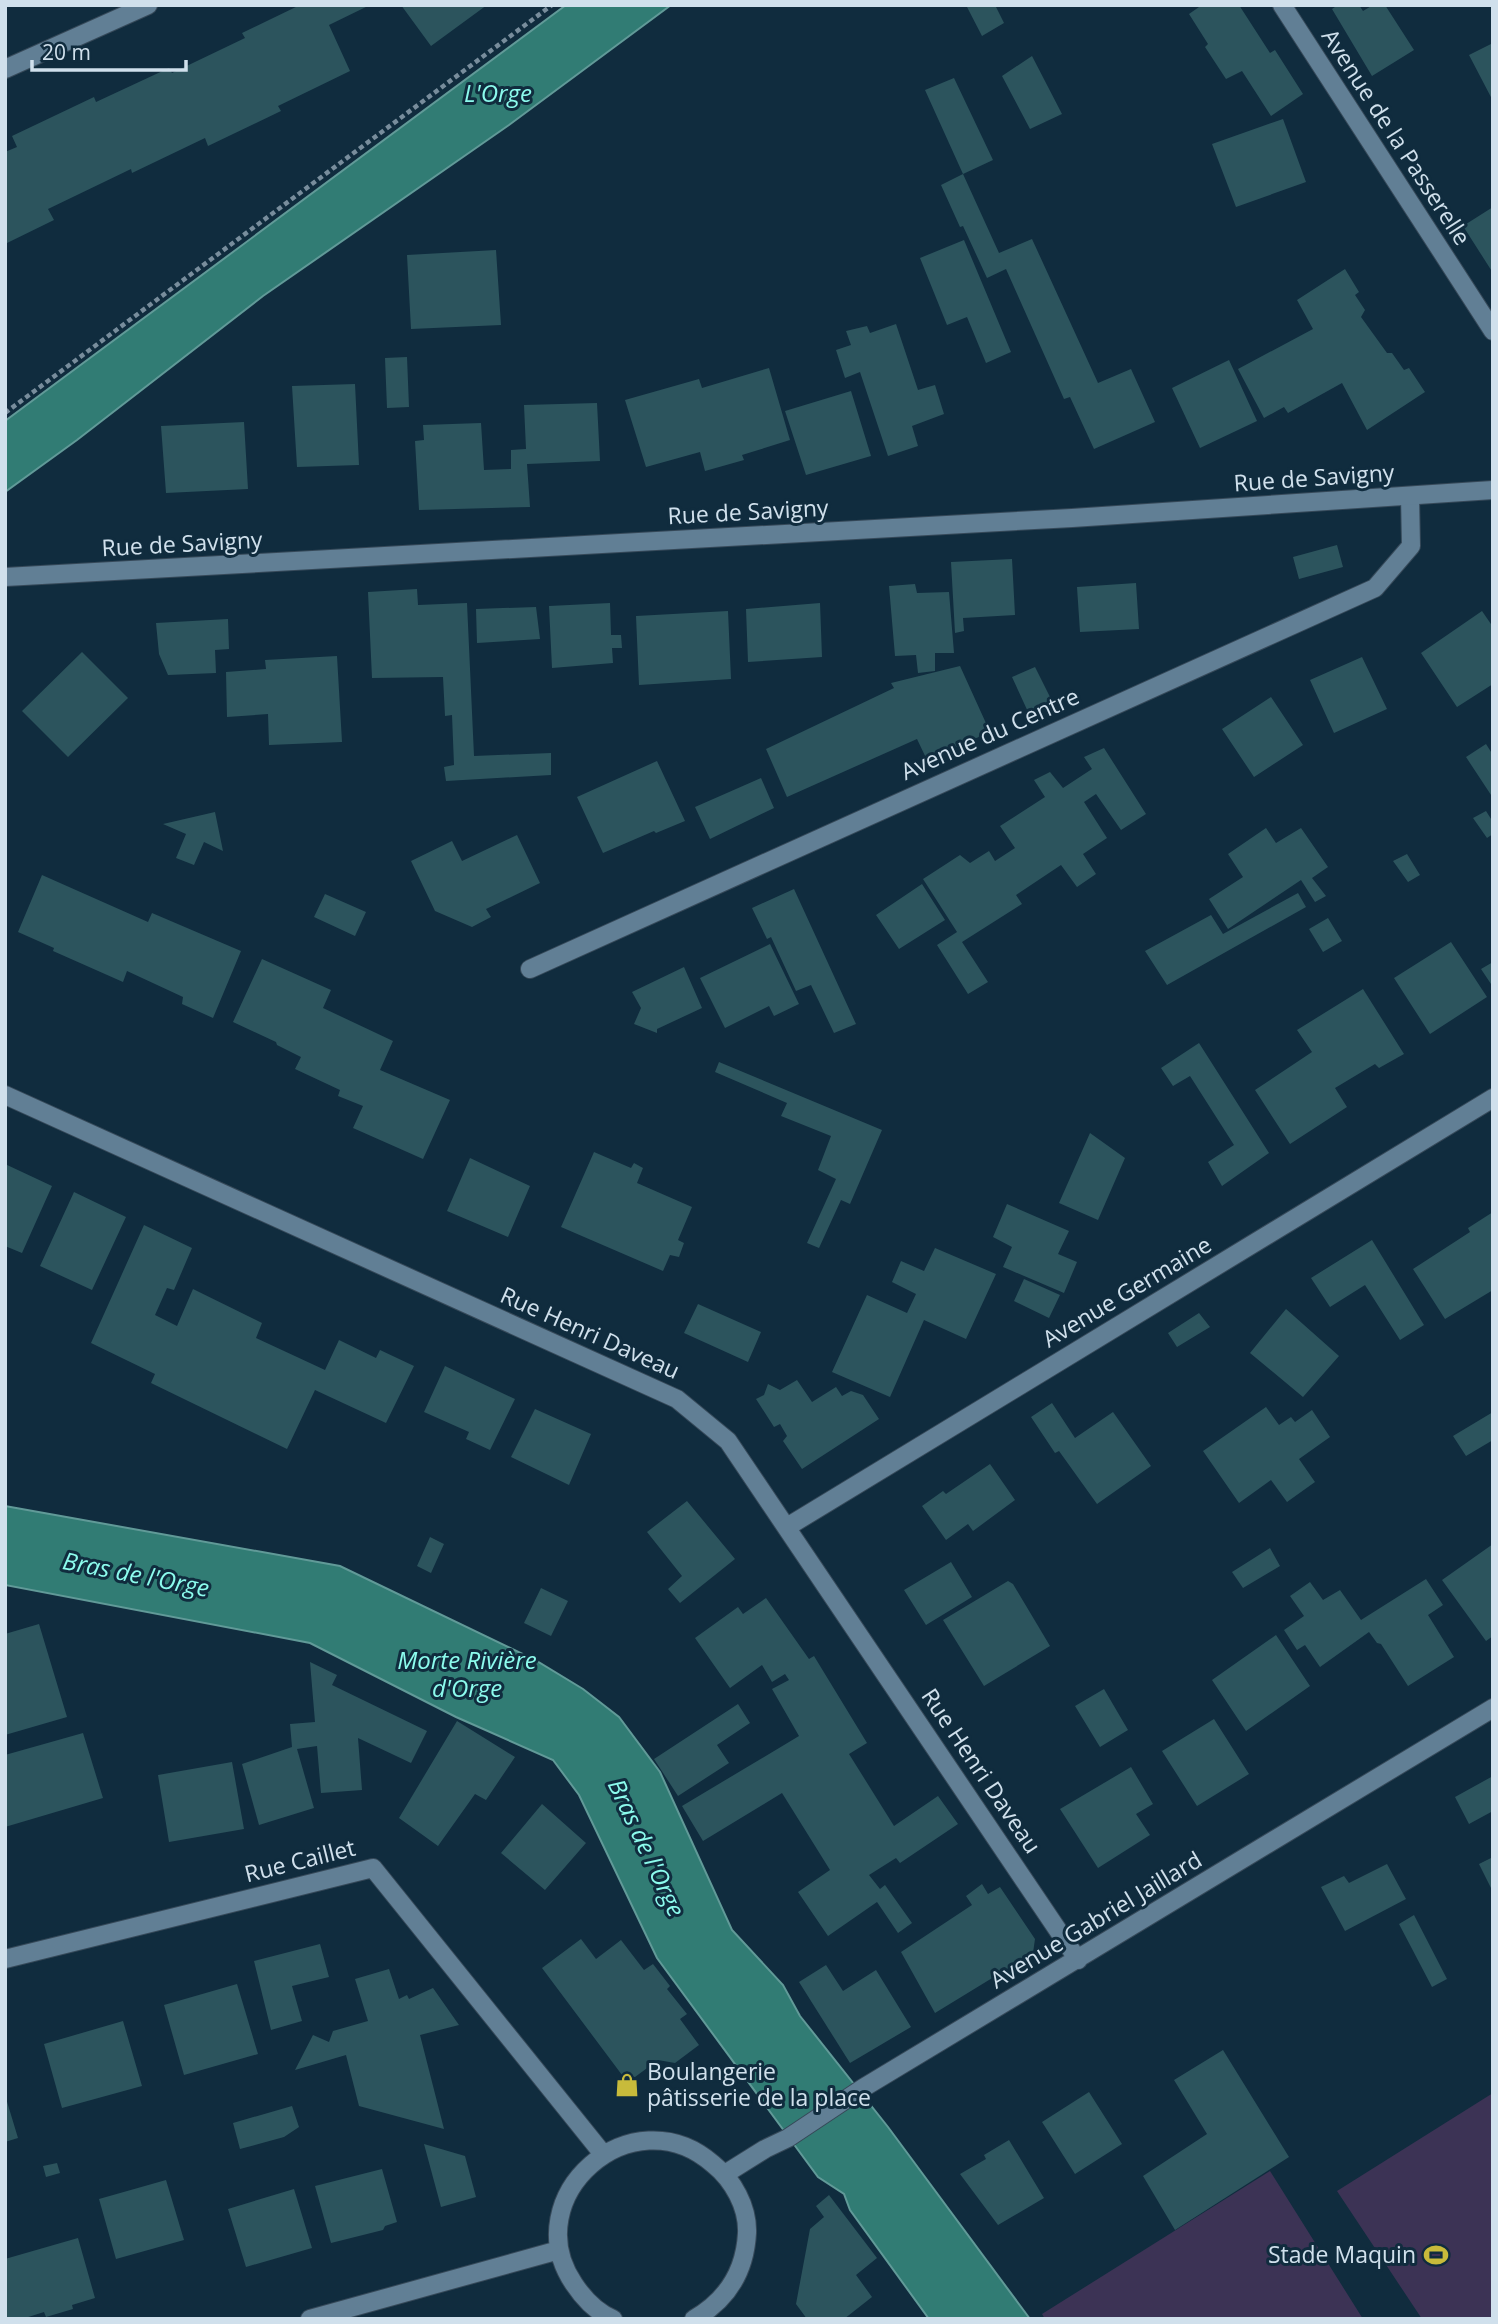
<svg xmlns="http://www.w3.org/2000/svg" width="1498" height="2324" viewBox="0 0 1498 2324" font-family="'Open Sans',sans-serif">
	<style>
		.green { fill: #3c3355 }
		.water { fill: #317c74; stroke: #619a98; stroke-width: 2 }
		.building { fill: #2c545d }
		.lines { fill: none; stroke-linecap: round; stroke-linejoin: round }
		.service-casing { stroke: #364959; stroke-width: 20 }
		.minor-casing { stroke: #364959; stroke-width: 20 }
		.path { stroke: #788d9c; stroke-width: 4.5; stroke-dasharray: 5 3.5; stroke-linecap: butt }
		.service { stroke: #617f95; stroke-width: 18 }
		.minor { stroke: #617f95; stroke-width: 18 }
		.labels { text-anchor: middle; stroke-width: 6; stroke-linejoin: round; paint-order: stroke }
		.street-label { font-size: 23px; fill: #d0e0ec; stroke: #102c3e }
		.poi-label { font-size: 23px; fill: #d0e0ec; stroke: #102c3e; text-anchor: start }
		.water-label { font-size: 24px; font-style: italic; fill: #8cfbed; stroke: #102c3e }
	</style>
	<rect width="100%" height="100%" fill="#102c3e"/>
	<path class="green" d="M1493 2093V2319H1422L1337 2191Z
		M1270 2171 1363 2319H1045L1042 2314Z"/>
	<path class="water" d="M566 5H671L509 125 263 296 77 440 5 492V421Z
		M5 1506 340 1566 535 1660 583 1689 619 1717 660 1772 732 1930 783 1985 800 2016 888 2127 1030 2319H929L850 2210 844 2194 818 2177 657 1958 579 1795 553 1760 456 1717 310 1643 5 1585Z"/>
	<path class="building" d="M300 5H370L329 25 350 71 278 106 281 111 208 146 205 138 132 173 131 169 48 209 54 220 5 244V152L17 147 12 136 94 97 96 102 169 68 172 73 245 38 242 33Z
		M401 5H487L431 46Z
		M969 5H995L1004 23 982 36 967 7Z
		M1197 5H1239L1270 53 1275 50 1303 94 1271 116 1242 71 1226 79 1205 47 1208 44 1189 14 1199 7Z
		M1338 5H1359L1363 11 1373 5H1385L1414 50 1372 76 1332 9Z
		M1493 43V101L1469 55Z
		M1032 56 1062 114 1030 129 1002 76Z
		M954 78 993 160 963 174 925 90Z
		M1283 119 1306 182 1236 207 1212 144Z
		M963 174 999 253 1032 239 1098 383 1131 369 1155 422 1094 449 1070 397 1064 399 1006 269 987 278 963 226 960 227 941 185Z
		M1493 207V273L1463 226Z
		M964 240 1011 352 986 363 967 317 947 325 920 258Z
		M496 250 501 325 411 329 407 255Z
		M1345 269 1359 292 1355 295 1365 310 1361 317 1387 353H1392L1404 370 1409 368 1425 392 1367 430 1342 383 1288 413 1284 407 1264 418 1238 369 1313 329 1297 300Z
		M896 324 918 390 935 385 944 414 912 426 918 446 888 456 860 372 845 378 836 350 851 345 846 331 867 326 870 333Z
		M407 357 409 407 387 408 385 358Z
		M1229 360 1257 421 1200 448 1172 388Z
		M769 368 790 440 742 455 744 460 705 471 700 452 646 467 625 400 699 379 702 388Z
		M355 384 359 465 297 467 292 386Z
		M851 391 871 456 806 475 785 411Z
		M597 403 600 461 527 464 530 507 419 510 415 441 424 440 423 425 481 423 484 470 511 469V450L526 449 524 405Z
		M244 422 248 489 166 493 161 426Z
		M1337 545 1343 567 1299 579 1293 557Z
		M1012 559 1015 615 963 618 964 631 955 633 951 562Z
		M1136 583 1139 629 1080 632 1077 587Z
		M915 584 917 593 949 592 954 653H935V671L918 673 916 655 895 656 889 586Z
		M417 589 418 605 467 603 474 756 551 753V775L446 781 444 767 454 765 452 715 445 716 443 677 372 678 368 592Z
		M610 603 611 635H621L622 648H612L613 663 552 668 549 606Z
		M820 603 822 657 748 662 746 609Z
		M536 607 540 639 477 643 476 609Z
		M728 611 731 679 639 685 636 616Z
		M1482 611 1493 627V684L1457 707 1421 653Z
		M228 619 229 649 215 650 216 673 168 675 159 654 156 623Z
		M82 652 128 698 68 757 22 711Z
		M337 656 342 742 269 745 268 714 227 717 226 672 266 669 265 660Z
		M1362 657 1387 709 1334 733 1310 680Z
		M960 666 990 732 927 760 917 739 787 797 766 749 894 688 891 683Z
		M1035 667 1053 703 1029 714 1012 677Z
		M1271 697 1303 745 1254 777 1222 729Z
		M1486 744 1493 755V798L1466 757Z
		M1104 748 1146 814 1121 830 1096 794 1084 802 1107 838 1083 854 1096 874 1077 887 1061 865 1016 895 1022 904 962 942 988 982 968 994 937 945 957 932 923 879 960 855 970 863 989 851 995 861 1015 848 1000 826 1045 797 1034 780 1050 772 1063 788 1092 769 1084 757Z
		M657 761 685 821 656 833 654 831 603 853 577 797Z
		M761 778 774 808 710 839 695 807Z
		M1486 811 1493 822V834L1487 838 1473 818Z
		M215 812 223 851 204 842 194 865 176 858 186 834 163 824Z
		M1266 828 1276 843 1301 828 1328 867 1312 878 1326 896 1315 902 1301 880 1228 929 1209 899 1243 877 1228 854Z
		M517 835 540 883 486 909 491 917 472 927 435 911 411 861 452 841 462 861Z
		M1407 854 1420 875 1408 882 1393 861Z
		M42 875 148 922 152 913 241 951 213 1018 182 1004 183 997 127 971 123 982 53 951 54 948 18 932Z
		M922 884 945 920 899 949 876 915Z
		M794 889 856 1024 834 1033 811 985 796 991 771 937 767 939 752 908Z
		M1298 893 1306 907 1167 985 1145 951 1211 915 1223 934Z
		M325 894 366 912 355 936 314 917Z
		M1328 918 1342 941 1323 952 1309 929Z
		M1451 942 1487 997 1430 1034 1394 978Z
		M770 944 799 1004 774 1016 769 1006 725 1028 700 978Z
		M262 959 331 990 323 1008 393 1041 380 1070 450 1100 423 1159 353 1128 363 1106 338 1096 340 1090 295 1069 301 1057 277 1045 276 1042 233 1022Z
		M1493 962V987L1481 969Z
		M684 967 702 1008 657 1029V1033L634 1024 641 1008 632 992Z
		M1363 989 1404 1054 1379 1068 1375 1064 1335 1088 1347 1107 1290 1144 1255 1090 1312 1052 1297 1030Z
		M1199 1043 1269 1153 1222 1186 1208 1162 1234 1145 1190 1076 1173 1086 1161 1068Z
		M719 1062 882 1130 850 1204 841 1200 819 1248 807 1243 836 1179 818 1170 831 1136 781 1116 787 1103 715 1072Z
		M1090 1133 1125 1158 1098 1220 1059 1203Z
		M594 1152 631 1168 634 1163 643 1168 637 1183 692 1207 678 1240 684 1243 679 1257 670 1255 663 1271 561 1227Z
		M470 1158 530 1186 508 1237 447 1211Z
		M5 1164 52 1186 22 1253 5 1246Z
		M74 1192 126 1217 92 1290 40 1266Z
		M1007 1204 1069 1231 1058 1254 1077 1262 1064 1293 1003 1267 1012 1247 993 1237Z
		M1493 1212V1290L1445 1319 1413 1269 1470 1232 1468 1228Z
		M144 1225 192 1248 174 1290 167 1288 155 1315 177 1326 193 1289 262 1323 256 1338 325 1370 339 1340 376 1358 380 1350 414 1366 386 1423 315 1390 287 1449 151 1383 155 1374 91 1343Z
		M1372 1240 1424 1325 1400 1340 1365 1285 1330 1307 1311 1278Z
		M935 1248 996 1274 966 1339 924 1320 890 1397 832 1372 867 1295 907 1313 916 1294 892 1282 901 1261 924 1271Z
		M1024 1279 1060 1295 1049 1318 1014 1301Z
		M698 1304 761 1332 748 1362 684 1333Z
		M1286 1309 1339 1356 1303 1397 1250 1353Z
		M1199 1313 1210 1327 1177 1347 1168 1333Z
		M445 1366 515 1399 490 1450 466 1439 469 1432 424 1412Z
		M797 1380 812 1402 836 1387 842 1396 851 1391 863 1395 879 1419 802 1469 783 1441 787 1436 780 1424 774 1427 756 1399 764 1395 768 1384 780 1390Z
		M1052 1403 1075 1438 1113 1412 1151 1466 1097 1504 1059 1451 1055 1453 1031 1417Z
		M1266 1407 1279 1425 1291 1417 1295 1422 1312 1410 1330 1437 1299 1459 1315 1482 1287 1502 1271 1480 1239 1503 1203 1451Z
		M535 1409 591 1434 569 1485 511 1457Z
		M1493 1412V1440L1466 1456 1453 1436Z
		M990 1464 1015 1500 973 1531 968 1524 946 1540 922 1506 943 1491 946 1494Z
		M687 1501 735 1559 680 1603 668 1589 682 1576 647 1532Z
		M430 1537 444 1544 431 1573 417 1566Z
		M1493 1544V1636L1486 1641 1442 1580Z
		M1270 1548 1280 1566 1243 1588 1232 1572Z
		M951 1562 972 1597 926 1625 904 1590Z
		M1426 1579 1443 1605 1428 1615 1454 1657 1408 1686 1381 1644 1377 1643 1369 1632 1320 1667 1305 1645 1297 1650 1284 1630 1304 1616 1290 1596 1310 1582 1323 1600 1340 1590 1361 1620Z
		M1008 1581 1013 1584 1050 1646 984 1686 943 1620Z
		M541 1588 568 1601 551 1636 524 1623Z
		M766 1598 809 1659 814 1656 867 1743 849 1754 894 1826 938 1796 958 1824 900 1863 896 1858 869 1875 880 1889 885 1885 912 1923 898 1933 877 1902 828 1936 798 1892 830 1870 782 1793 703 1841 682 1806 799 1736 772 1689 789 1680 785 1674 772 1682 762 1665 730 1688 695 1638 738 1607 743 1614Z
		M39 1624 67 1717 5 1735V1634Z
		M1276 1635 1310 1686 1246 1731 1212 1680Z
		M310 1662 337 1675 332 1685 427 1731 411 1763 358 1738 362 1790 321 1793 317 1746 297 1749 314 1808 259 1825 242 1764 292 1747 290 1724 315 1722Z
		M1104 1689 1128 1730 1100 1747 1075 1706Z
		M738 1704 750 1723 717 1745 729 1763 678 1796 654 1759Z
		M1214 1719 1249 1774 1197 1806 1162 1751Z
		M457 1721 515 1757 486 1800 475 1794 438 1846 399 1818Z
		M83 1733 103 1798 5 1827V1755Z
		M232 1762 244 1829 169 1842 158 1775Z
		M1131 1767 1153 1804 1136 1814 1150 1835 1098 1868 1060 1809Z
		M1493 1776V1811L1469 1824 1455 1797Z
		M542 1804 586 1843 545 1890 501 1853Z
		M1493 1857V1892L1479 1864Z
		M1387 1864 1406 1899 1345 1931 1321 1887 1344 1876 1349 1883Z
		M982 1884 988 1894 1000 1887 1035 1939 1033 1953 935 2013 901 1952 972 1905 966 1896Z
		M1414 1915 1447 1979 1432 1987 1399 1924Z
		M581 1939 596 1959 621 1940 644 1970 653 1964 670 1986 667 1989 687 2014 680 2019 699 2045 675 2063 658 2060 635 2077 622 2075 542 1968Z
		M320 1944 329 1977 292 1986 302 2021 271 2030 254 1961Z
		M826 1965 843 1991 876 1970 911 2027 850 2063 799 1982Z
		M389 1969 399 1999 407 1995 409 1999 433 1988 459 2025 420 2035 444 2129 359 2106 346 2055 295 2070 313 2035 329 2042 333 2031 368 2021 355 1979Z
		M237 1984 258 2054 184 2075 164 2005Z
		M123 2021 142 2086 62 2108 44 2044Z
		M1223 2050 1289 2157 1175 2230 1143 2176 1207 2134 1174 2080Z
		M1089 2092 1122 2144 1075 2174 1042 2122Z
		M5 2095 18 2138 5 2142Z
		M292 2106 299 2127 284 2137 240 2149 233 2123Z
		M1009 2140 1044 2198 998 2225 960 2174 986 2159 984 2155Z
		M424 2144 465 2156 476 2197 441 2207Z
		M57 2163 60 2173 46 2177 43 2166Z
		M382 2169 397 2222 385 2226 383 2230 331 2243 315 2186Z
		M166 2180 184 2240 116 2259 99 2199Z
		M294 2189 312 2248 246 2267 228 2209Z
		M829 2195 877 2258 856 2275 872 2297 844 2319H807L796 2304 810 2229 824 2217 816 2206Z
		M78 2238 95 2298 72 2305 73 2309 46 2317 44 2312 22 2319H5V2259Z"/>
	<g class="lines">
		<g class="service-casing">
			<path id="service" d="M5 69 148 5
				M530 969 1375 588 1411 546 1410 496"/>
		</g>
		<g class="minor-casing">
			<path id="minor" d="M1282 5 1493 331
				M5 577 1072 518 1493 490
				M5 1095 677 1399 728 1441 1078 1960
				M787 1527 1493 1098
				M5 1959 373 1868 603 2154
				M725 2174 765 2149 788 2138 863 2088 1493 1708
				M310 2319 559 2250
				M613 2319C596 2312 584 2299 574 2284 515 2197 632 2093 713 2164 733 2180 748 2207 747 2233 745 2272 727 2300 694 2319"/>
		</g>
		<path class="path" d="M5 413 552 5"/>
		<use href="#service" class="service"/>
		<use href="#minor" class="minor"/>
	</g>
	<defs>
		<g id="shop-bare" transform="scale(1.89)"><path d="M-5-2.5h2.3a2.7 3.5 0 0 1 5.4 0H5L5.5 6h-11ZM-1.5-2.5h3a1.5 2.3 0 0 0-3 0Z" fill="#c8bb3b" stroke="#102c3e" stroke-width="2.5" paint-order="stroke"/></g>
		<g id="stadium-bare" transform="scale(1.89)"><path d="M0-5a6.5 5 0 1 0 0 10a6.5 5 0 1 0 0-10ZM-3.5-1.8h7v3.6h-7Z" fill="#c8bb3b" stroke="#102c3e" stroke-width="2.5" paint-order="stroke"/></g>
	</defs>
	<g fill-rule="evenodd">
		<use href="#shop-bare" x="627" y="2085"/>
		<use href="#stadium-bare" x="1436" y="2255"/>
	</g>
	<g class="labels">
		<g class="street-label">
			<text transform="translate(1396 137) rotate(57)" y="8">Avenue de la Passerelle</text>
			<text transform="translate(1314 478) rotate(-4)" y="8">Rue de Savigny</text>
			<text transform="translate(748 512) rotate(-3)" y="8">Rue de Savigny</text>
			<text transform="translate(182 544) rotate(-3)" y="8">Rue de Savigny</text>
			<text transform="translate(990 734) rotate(-24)" y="8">Avenue du Centre</text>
			<text transform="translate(1127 1292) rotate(-31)" y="8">Avenue Germaine</text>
			<text transform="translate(590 1333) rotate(24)" y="8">Rue Henri Daveau</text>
			<text transform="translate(981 1771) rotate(56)" y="8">Rue Henri Daveau</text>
			<text transform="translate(300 1861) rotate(-14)" y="8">Rue Caillet</text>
			<text transform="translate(1096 1920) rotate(-31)" y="8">Avenue Gabriel Jaillard</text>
		</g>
		<g class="poi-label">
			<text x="647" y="2080">Boulangerie<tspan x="647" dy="26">pâtisserie de la place</tspan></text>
			<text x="1416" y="2263" text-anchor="end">Stade Maquin</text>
		</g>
		<g class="water-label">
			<text x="498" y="102">L'Orge</text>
			<text transform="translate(136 1575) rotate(11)" y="8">Bras de l'Orge</text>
			<text x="467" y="1669">Morte Rivière<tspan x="467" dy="28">d'Orge</tspan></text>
			<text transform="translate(646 1848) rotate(65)" y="8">Bras de l'Orge</text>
		</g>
	</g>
	<rect width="1498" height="2324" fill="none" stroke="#d0e0ec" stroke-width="14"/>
	<path d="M32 60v10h154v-10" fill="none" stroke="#d0e0ec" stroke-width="3.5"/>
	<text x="42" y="60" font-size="21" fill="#d0e0ec" stroke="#102c3e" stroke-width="5" paint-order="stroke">20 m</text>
</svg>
